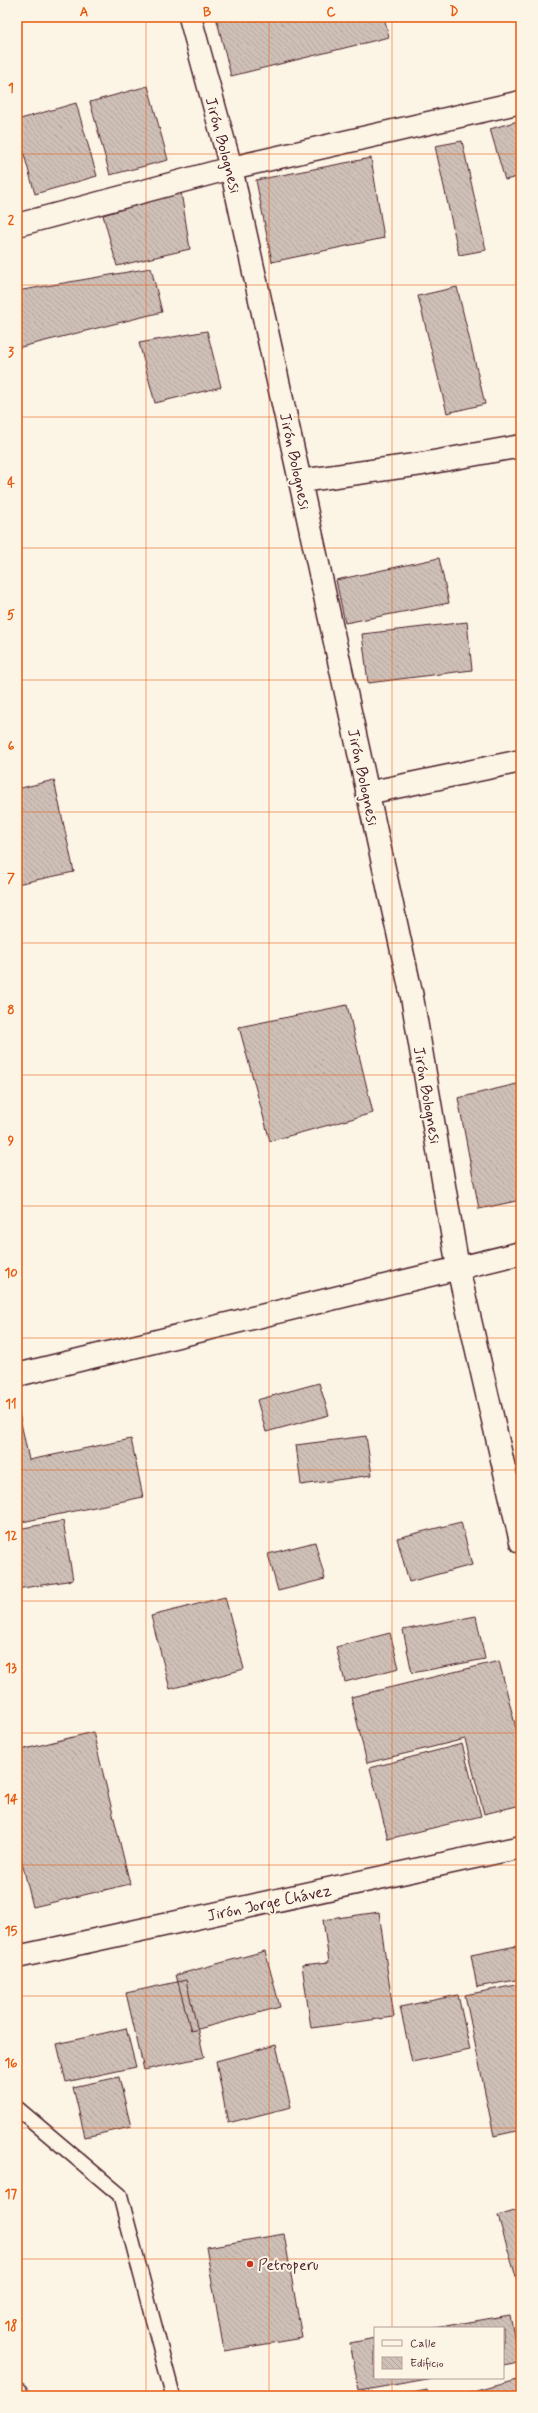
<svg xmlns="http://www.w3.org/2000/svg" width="538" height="2413" viewBox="0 0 538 2413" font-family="Mynerve,sans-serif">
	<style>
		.building { fill: url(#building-back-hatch); stroke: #4a1f2b }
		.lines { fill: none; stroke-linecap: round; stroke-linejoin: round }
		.lane-casing { stroke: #4a1f2b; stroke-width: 17 }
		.street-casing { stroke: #4a1f2b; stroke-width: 25 }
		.highway-casing { stroke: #4a1f2b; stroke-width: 25 }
		.lane { stroke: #fcf5e5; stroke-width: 14 }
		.street { stroke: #fcf5e5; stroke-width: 22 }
		.highway { stroke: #fcf5e5; stroke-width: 22 }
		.grid { fill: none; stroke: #e8590c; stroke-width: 1; stroke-opacity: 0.55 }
		.poi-dot { fill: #c8321e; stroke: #fcf5e5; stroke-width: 1.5 }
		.labels { text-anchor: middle; stroke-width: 4; stroke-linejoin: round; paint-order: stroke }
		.street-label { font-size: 16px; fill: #4a1f2b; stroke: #fcf5e5 }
		.poi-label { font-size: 16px; fill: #4a1f2b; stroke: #fcf5e5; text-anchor: start }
		.neatline { fill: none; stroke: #e8590c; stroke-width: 1.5 }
		.grid-label { font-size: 13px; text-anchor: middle; font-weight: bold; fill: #e8590c }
	</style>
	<defs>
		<pattern id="building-back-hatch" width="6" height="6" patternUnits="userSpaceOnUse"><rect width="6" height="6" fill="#cfc0b7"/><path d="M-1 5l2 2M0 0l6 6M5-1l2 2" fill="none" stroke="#b3a59e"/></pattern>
	</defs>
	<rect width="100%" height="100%" fill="#fcf5e5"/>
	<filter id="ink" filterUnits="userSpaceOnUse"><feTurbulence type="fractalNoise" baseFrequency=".025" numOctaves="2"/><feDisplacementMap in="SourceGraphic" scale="8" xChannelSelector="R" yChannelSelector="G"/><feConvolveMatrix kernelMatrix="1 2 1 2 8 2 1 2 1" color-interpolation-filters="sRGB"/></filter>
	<g filter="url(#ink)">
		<path class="building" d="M216 17H384L389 37 231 76Z
			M148 86 168 160 110 175 90 102Z
			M76 103 97 176 35 194 17 129V120Z
			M521 120V176L505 180 490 129Z
			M462 141 486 250 459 255 435 146Z
			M371 158 384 238 272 262 256 180Z
			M181 192 190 249 117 266 103 215Z
			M151 268 162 312 17 348V291Z
			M457 287 485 404 447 413 418 296Z
			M207 331 221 387 155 403 139 343Z
			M439 558 449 603 345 623 336 580Z
			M467 622 472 670 368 683 362 634Z
			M54 780 74 872 17 884V789Z
			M347 1005 373 1113 270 1141 239 1027Z
			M521 1083V1200L479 1209 458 1098Z
			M319 1383 329 1415 266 1432 257 1400Z
			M17 1404 29 1460 131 1439 143 1497 17 1523Z
			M366 1436 372 1475 301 1485 296 1445Z
			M63 1521 73 1580 17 1589V1529Z
			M461 1522 472 1565 409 1582 397 1538Z
			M315 1542 325 1579 278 1591 268 1554Z
			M225 1597 244 1669 170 1689 151 1616Z
			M476 1616 485 1659 412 1673 403 1630Z
			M390 1633 399 1668 345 1682 336 1647Z
			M499 1661 521 1748V1805L484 1814 465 1739 367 1763 351 1697Z
			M93 1732 130 1884 33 1907 17 1842V1751Z
			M462 1744 481 1816 388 1839 370 1768Z
			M379 1912 394 2017 311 2028 302 1965 329 1962 323 1920Z
			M516 1946 521 1979 477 1987 471 1955Z
			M265 1951 280 2007 191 2031 176 1975Z
			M186 1980 204 2057 144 2070 126 1993Z
			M521 1984V2130L494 2136 465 1995Z
			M458 1995 470 2050 412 2062 400 2007Z
			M126 2028 136 2067 66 2082 57 2044Z
			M276 2045 291 2107 228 2123 216 2061Z
			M119 2077 131 2127 85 2137 73 2087Z
			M521 2209V2294L498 2216Z
			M284 2234 302 2338 224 2351 206 2247Z
			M510 2315 519 2363 503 2366V2328H434Z
			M375 2338V2378H433L359 2391 350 2343Z
			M521 2379V2396H459Z
			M427 2390 429 2396H398Z"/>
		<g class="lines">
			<g class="lane-casing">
				<path id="lane" d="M17 2108 120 2195 173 2396"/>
			</g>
			<g class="street-casing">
				<path id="street" d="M190 17 231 168 300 481 412 997 458 1268 521 1542
					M17 225 231 168 521 102
					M300 481 422 464 521 446
					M367 793 521 761
					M17 1375 521 1253
					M17 1957 521 1847"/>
			</g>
			<g class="highway-casing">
				<path id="highway" d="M17 2394V2396"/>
			</g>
			<use href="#lane" class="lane"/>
			<use href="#street" class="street"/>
			<use href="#highway" class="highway"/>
		</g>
	</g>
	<path class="grid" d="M146 17V2396M269 17V2396M392 17V2328M17 154H521M17 285H521M17 417H521M17 548H521M17 680H521M17 812H521M17 943H521M17 1075H521M17 1206H521M17 1338H521M17 1470H521M17 1601H521M17 1733H521M17 1865H521M17 1996H521M17 2128H521M17 2259H521M392 2378V2396"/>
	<circle class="poi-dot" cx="250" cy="2264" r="4"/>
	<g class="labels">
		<g class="street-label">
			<text transform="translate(224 145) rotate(75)" y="6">Jirón Bolognesi</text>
			<text transform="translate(296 461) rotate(78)" y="6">Jirón Bolognesi</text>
			<text transform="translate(364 777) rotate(78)" y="6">Jirón Bolognesi</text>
			<text transform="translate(428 1095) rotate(80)" y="6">Jirón Bolognesi</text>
			<text transform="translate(269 1902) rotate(-12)" y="6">Jirón Jorge Chávez</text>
		</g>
		<g class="poi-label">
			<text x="258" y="2270">Petroperu</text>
		</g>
	</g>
	<rect width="538" height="2413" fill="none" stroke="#fcf5e5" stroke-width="44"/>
	<rect x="374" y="2327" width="130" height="52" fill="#fcf5e5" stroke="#b59f9b"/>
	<rect x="382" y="2340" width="20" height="6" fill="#fcf5e5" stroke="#b59f9b"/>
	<text x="410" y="2347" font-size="12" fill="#4a1f2b">Calle</text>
	<rect x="382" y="2357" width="20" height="12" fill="url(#building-back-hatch)" stroke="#b59f9b"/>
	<text x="410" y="2367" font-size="12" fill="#4a1f2b">Edificio</text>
	<rect x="22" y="22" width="494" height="2369" class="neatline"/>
	<g class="grid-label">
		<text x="84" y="16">A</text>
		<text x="207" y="16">B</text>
		<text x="331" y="16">C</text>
		<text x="454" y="16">D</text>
		<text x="11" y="92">1</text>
		<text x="11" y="224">2</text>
		<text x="11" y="356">3</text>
		<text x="11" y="487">4</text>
		<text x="11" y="619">5</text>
		<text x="11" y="750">6</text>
		<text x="11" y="882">7</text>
		<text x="11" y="1014">8</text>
		<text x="11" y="1145">9</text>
		<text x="11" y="1277">10</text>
		<text x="11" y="1408">11</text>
		<text x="11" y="1540">12</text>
		<text x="11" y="1672">13</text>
		<text x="11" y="1803">14</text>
		<text x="11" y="1935">15</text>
		<text x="11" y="2067">16</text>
		<text x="11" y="2198">17</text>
		<text x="11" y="2330">18</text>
	</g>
</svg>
